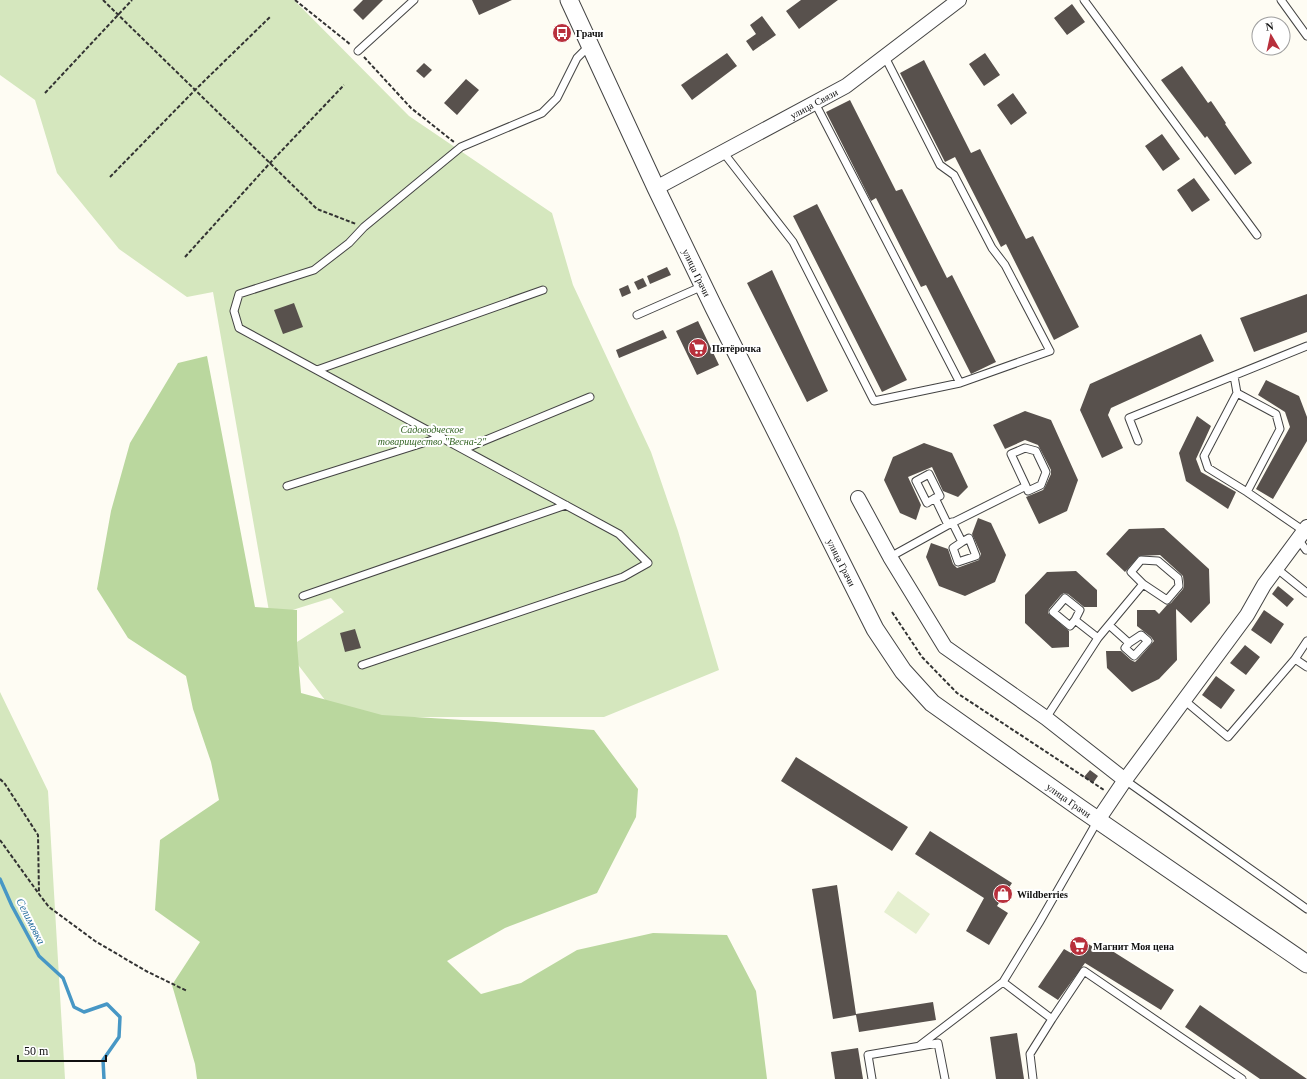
<svg xmlns="http://www.w3.org/2000/svg" width="1307" height="1079" viewBox="0 0 1307 1079" font-family="Georgia,serif">
	<style>
		.green { fill: #d5e7be }
		.forest { fill: #bad79e }
		.pitch { fill: #e5efcf }
		.lines { fill: none; stroke-linecap: round; stroke-linejoin: round }
		.stream { stroke: #4797c5; stroke-width: 3.5 }
		.building { fill: #58514d }
		.service-casing { stroke: #434343; stroke-width: 9 }
		.minor-casing { stroke: #434343; stroke-width: 16 }
		.tertiary-casing { stroke: #434343; stroke-width: 19 }
		.path { stroke: #323232; stroke-width: 2; stroke-dasharray: 4 2; stroke-linecap: butt }
		.service { stroke: #fff; stroke-width: 7 }
		.minor { stroke: #fff; stroke-width: 14 }
		.tertiary { stroke: #fff; stroke-width: 17 }
		.labels { text-anchor: middle; stroke-width: 4; stroke-linejoin: round; paint-order: stroke }
		.poi-label { font-size: 10px; font-weight: bold; fill: #101010; stroke: #fff; text-anchor: start }
		.street-label { font-size: 10px; fill: #101010; stroke: #fff }
		.park-label { font-size: 10px; font-style: italic; fill: #336423; stroke: #fff }
		.water-label { font-size: 11px; font-style: italic; fill: #206a9a; stroke: #fff }
	</style>
	<rect width="100%" height="100%" fill="#fefcf3"/>
	<path class="green" d="M0 0H294L409 116 552 213 573 285 651 452 678 531 719 670 604 717H338L286 649 344 612 331 598 270 617 213 292 187 297 119 249 57 173 35 100 0 75Z
		M0 692 48 791 65 1079H0Z"/>
	<path class="forest" d="M207 356 255 607 297 610V644L301 693 382 715 496 722 594 730 638 789 636 817 597 893 505 928 447 961 481 994 521 983 577 950 653 933 727 935 756 991 767 1079H197L195 1064 172 985 200 942 155 910 160 840 219 800 211 762 193 709 186 676 128 638 97 589 111 511 130 443 178 363Z"/>
	<path class="pitch" d="M898 891 930 914 916 934 884 912Z"/>
	<g class="lines">
		<path class="stream" d="M0 879 12 906 39 956 63 978 74 1007 84 1012 107 1004 120 1017 119 1037 103 1060 104 1079"/>
	</g>
	<path class="building" d="M363 0H383L363 20 353 10Z
		M472 0H512L479 15Z
		M801 0H838L799 29 786 11Z
		M1072 4 1085 22 1067 35 1054 18Z
		M762 16 776 35 753 51 746 41 756 34 750 25Z
		M727 53 737 66 692 100 681 85Z
		M985 53 1000 75 984 86 969 64Z
		M924 60 971 153 980 149 1026 239 1033 236 1079 327 1054 340 1006 244 1001 247 955 157 945 162 900 73Z
		M424 63 432 70 424 78 416 71Z
		M1182 66 1208 103 1211 101 1226 123 1225 124 1252 163 1235 175 1207 136 1205 138 1161 80Z
		M466 79 479 90 457 115 444 103Z
		M1013 93 1027 113 1011 125 997 105Z
		M850 100 896 191 902 189 947 278 952 275 996 362 971 374 926 285 921 287 876 198 871 201 826 112Z
		M1162 134 1180 159 1163 171 1145 146Z
		M1194 178 1210 200 1192 212 1177 190Z
		M817 204 907 380 882 392 793 216Z
		M667 267 671 275 650 284 647 276Z
		M772 270 828 391 807 402 747 283Z
		M643 278 647 286 638 290 634 282Z
		M628 285 631 293 622 297 619 289Z
		M1307 294V332L1254 352 1240 318Z
		M294 303 303 327 283 334 274 310Z
		M698 321 719 365 697 375 676 331Z
		M663 330 667 338 619 358 616 350Z
		M1201 334 1214 361 1111 408 1108 415 1123 448 1102 458 1080 410 1090 384Z
		M1266 380 1299 396 1307 417V441L1273 499 1256 489 1290 427 1285 412 1258 395Z
		M1025 411 1051 420 1078 480 1067 511 1039 524 1026 497 1043 490 1045 487 1051 474V470L1038 445 1025 440 1005 449 993 425Z
		M1197 416 1211 426 1196 459 1201 472 1236 492 1228 509 1186 481 1179 453Z
		M924 443 952 453 968 487 958 497 943 491 932 467 908 477 921 505 916 520 900 513 884 480 893 457Z
		M978 518 991 523 1006 555 995 582 965 596 939 586 926 557 931 543 948 549 953 564 957 568 979 560 981 554 972 534Z
		M1164 528 1209 569 1210 603 1191 623 1176 609 1177 660 1159 679 1132 692 1107 668 1106 651H1121L1131 660 1135 662 1138 659 1154 641 1151 637 1137 626V610H1155L1159 614 1167 605 1171 603 1183 589 1184 586 1183 576 1160 555 1139 556 1125 572 1106 554 1129 529Z
		M1076 571 1097 590V607H1084L1068 594 1064 593 1061 595 1049 609 1048 613 1069 631V647L1052 648 1025 623V595L1047 572Z
		M1278 586 1294 599 1287 607 1272 594Z
		M1264 610 1284 624 1271 644 1251 630Z
		M355 629 361 648 345 652 340 633Z
		M1245 645 1260 657 1246 675 1230 663Z
		M1216 676 1235 690 1221 709 1202 695Z
		M796 757 908 827 892 851 781 781Z
		M1090 770 1098 776 1093 783 1084 777Z
		M930 831 1012 883 997 906 1008 913 989 945 966 931 984 898 915 854Z
		M837 885 856 1014 933 1002 936 1020 859 1032 856 1015 833 1019 812 889Z
		M1080 939 1095 948 1098 942 1174 990 1161 1010 1085 963 1058 1000 1038 987 1064 949 1071 953Z
		M1200 1005 1307 1079H1260L1185 1027Z
		M1017 1033 1024 1079H996L990 1037Z
		M858 1048 863 1079H835L831 1052Z"/>
	<g class="lines">
		<g class="service-casing">
			<path id="service" d="M1084 0 1257 235
				M1281 0 1307 36
				M358 51 414 0
				M815 103 960 383
				M723 152 793 242 874 401 960 383 1050 351 1005 265 992 248 954 175 940 165 885 57
				M637 315 703 286
				M317 370 543 290
				M1234 376 1237 393
				M1138 441 1129 418 1307 346
				M464 449 590 397
				M287 486 442 437
				M1247 492 1280 429 1276 414 1237 393 1204 456 1208 468 1247 492 1304 531
				M935 498 940 496 929 474 916 481 927 503 935 498 948 525
				M952 522 962 542 953 548 958 562 976 556 969 538 962 542
				M1298 539 1306 550
				M890 557 948 525 1026 486 1028 491 1041 485 1046 472 1036 451 1025 448 1011 454 1026 486
				M1276 568 1307 593
				M303 596 566 505
				M1075 620 1080 610 1065 598 1053 612 1070 626 1075 620 1098 638
				M1109 625 1129 643 1125 648 1134 656 1148 641 1141 635 1129 643
				M1295 659 1307 641
				M362 665 623 577 648 563 619 534 239 328 234 311 239 294 314 270 349 243 364 227 461 147 542 113 557 98 577 58 590 45
				M1184 700 1228 737 1295 659 1307 667
				M1046 718 1098 638 1143 584 1131 572 1141 560 1158 561 1178 578 1179 586 1167 600 1143 584
				M1125 780 1307 909
				M1098 820 1039 923 1003 982 1052 1019 1084 971 1242 1079
				M919 1046 1003 982
				M872 1079 868 1055 938 1043 945 1079
				M1033 1079 1030 1054 1052 1019"/>
		</g>
		<g class="minor-casing">
			<g id="minor">
				<path id="s1" d="M656 188 846 86 959 0"/>
				<path d="M858 498 890 557 945 647 1046 718 1125 780 1098 820"/>
				<path d="M1125 780 1247 615 1264 585 1307 527"/>
			</g>
		</g>
		<g class="tertiary-casing">
			<g id="tertiary">
				<path id="s2" d="M569 0 656 188 714 308 875 629 903 671 932 703 1080 808 1307 964"/>
			</g>
		</g>
		<path class="path" d="M103 0 317 209 356 224
			M295 0 351 45
			M364 57 411 108 454 142
			M45 93 132 0
			M110 177 195 90 271 16
			M185 257 270 163 344 85
			M892 612 922 657 957 693 1104 790
			M0 779 5 784 38 835 39 894 49 907 95 941 146 971 187 991
			M0 840 39 894"/>
		<use href="#service" class="service"/>
		<use href="#minor" class="minor"/>
		<use href="#tertiary" class="tertiary"/>
	</g>
	<defs>
		<g id="bus-disc" transform="scale(1)"><circle r="9.5" fill="#b8303c" stroke="#fff"/><path d="M-5-6H5V4H4V6H2V4H-2V6H-4V4H-5ZM-3.5-4V0h7V-4ZM-3.5 1.2v1.5H-2V1.2ZM2 1.2v1.5H3.5V1.2Z" fill="#fff"/></g>
		<g id="supermarket-disc" transform="scale(1)"><circle r="9.5" fill="#b8303c" stroke="#fff"/><path d="M-6-5.5h2.5l.6 2H6L4.5 2H-2.5L-4.4-4H-6ZM-1.5 3.2a1.3 1.3 0 1 0 .1 0ZM3 3.2a1.3 1.3 0 1 0 .1 0Z" fill="#fff"/></g>
		<g id="shop-disc" transform="scale(1)"><circle r="9.5" fill="#b8303c" stroke="#fff"/><path d="M-5-2.5h2.3a2.7 3.5 0 0 1 5.4 0H5L5.5 6h-11ZM-1.5-2.5h3a1.5 2.3 0 0 0-3 0Z" fill="#fff"/></g>
	</defs>
	<g fill-rule="evenodd">
		<use href="#bus-disc" x="562" y="33"/>
		<use href="#supermarket-disc" x="698" y="348"/>
		<use href="#shop-disc" x="1003" y="894"/>
		<use href="#supermarket-disc" x="1079" y="946"/>
	</g>
	<g class="labels">
		<g class="poi-label">
			<text x="576" y="37">Грачи</text>
			<text x="712" y="352">Пятёрочка</text>
			<text x="1017" y="898">Wildberries</text>
			<text x="1093" y="950">Магнит Моя цена</text>
		</g>
		<g class="street-label">
			<text dy="4" stroke="none"><textPath href="#s1" startOffset="179">улица Связи</textPath></text>
			<text dy="4" stroke="none"><textPath href="#s2" startOffset="301">улица Грачи</textPath></text>
			<text dy="4" stroke="none"><textPath href="#s2" startOffset="625">улица Грачи</textPath></text>
			<text dy="4" stroke="none"><textPath href="#s2" startOffset="961">улица Грачи</textPath></text>
		</g>
		<g class="park-label">
			<text x="432" y="433">Садоводческое<tspan x="432" dy="12">товарищество "Весна-2"</tspan></text>
		</g>
		<g class="water-label">
			<text transform="translate(31 921) rotate(63)" y="4">Селимовка</text>
		</g>
	</g>
	<g transform="translate(1271 36) rotate(351)"><circle r="19" fill="#ffffff" stroke="#9f9f9f"/>
	<path d="M0-3L7 15L0 10L-7 15Z" fill="#b8303c"/>
	<text y="-6" font-size="11" font-weight="bold" text-anchor="middle" fill="#101010">N</text>
	</g>
	<path d="M18 1055v6h88v-6" fill="none" stroke="#101010" stroke-width="2"/>
	<text x="24" y="1055" font-size="12" fill="#101010" stroke="#ffffff" stroke-width="3" paint-order="stroke">50 m</text>
</svg>
